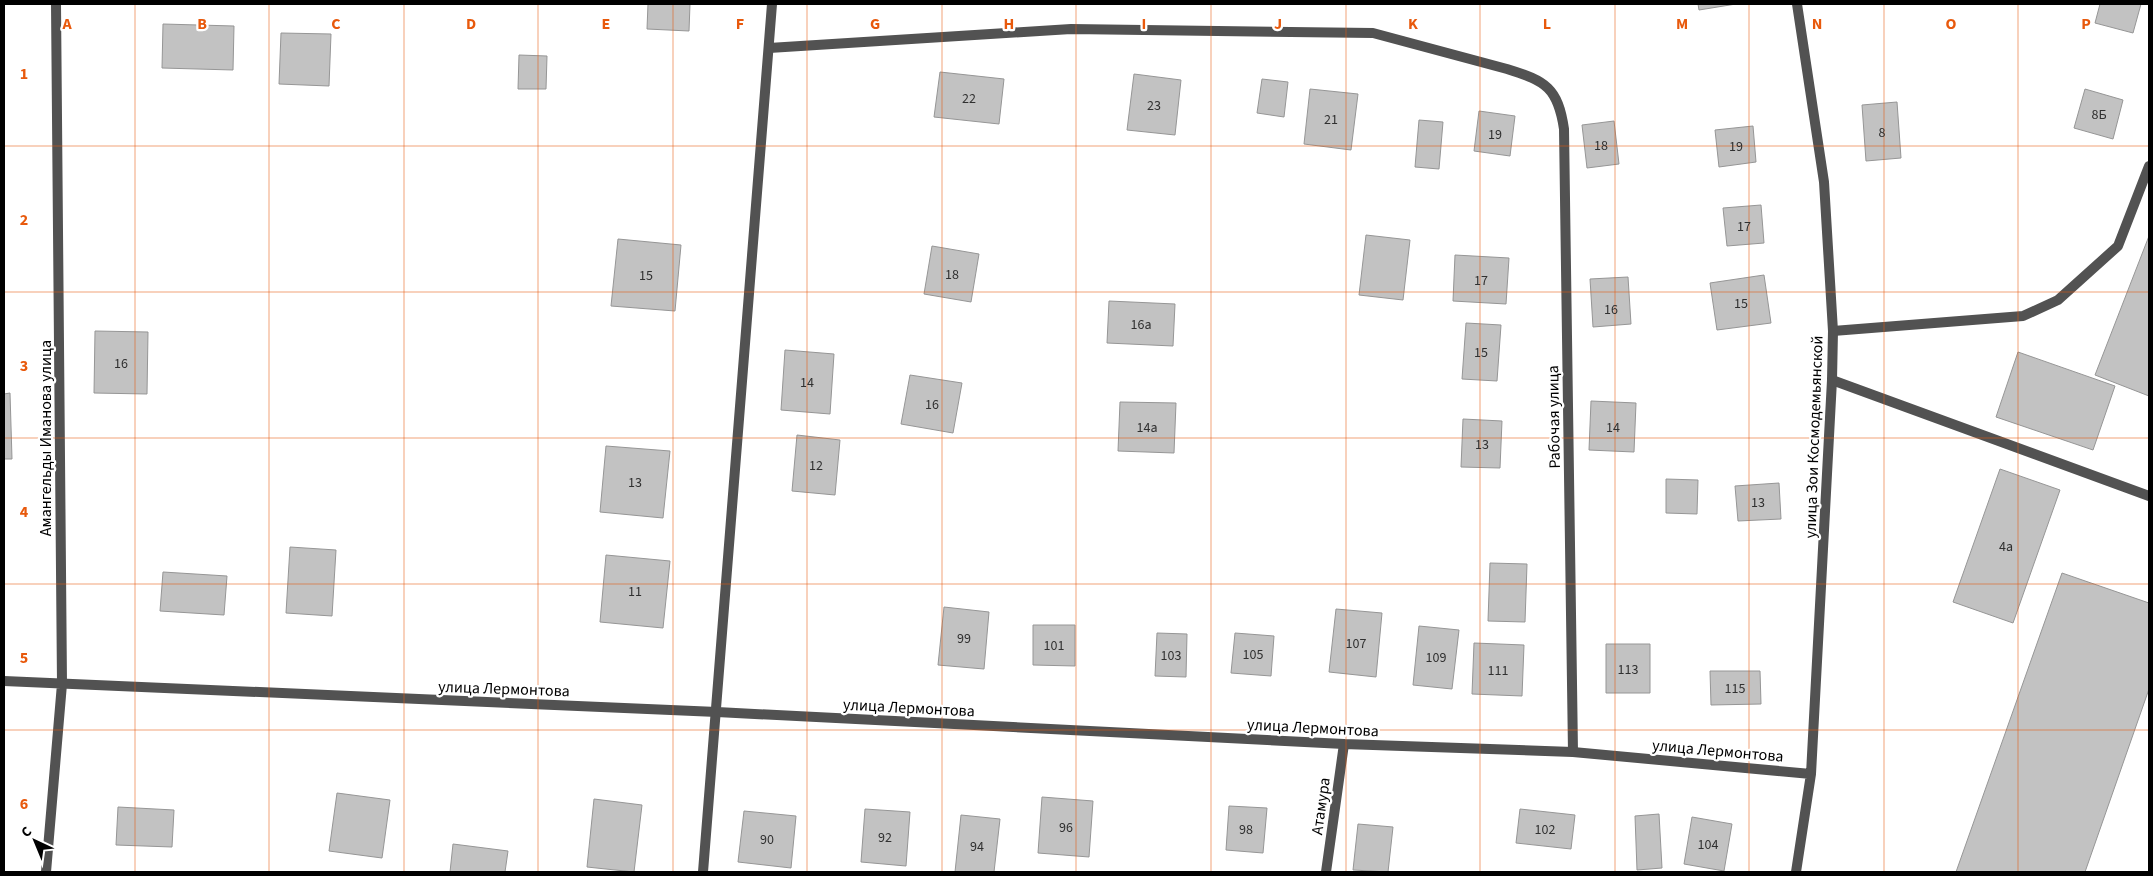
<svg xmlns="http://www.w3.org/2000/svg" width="2153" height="876" viewBox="0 0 2153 876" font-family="'Source Sans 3',sans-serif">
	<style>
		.building { fill: #c2c2c2; stroke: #969696 }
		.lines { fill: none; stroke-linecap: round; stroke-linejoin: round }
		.service { stroke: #525252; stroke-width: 10 }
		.minor { stroke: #525252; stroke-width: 10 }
		.grid { fill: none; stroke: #e8590c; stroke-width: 1; stroke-opacity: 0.55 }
		.labels { text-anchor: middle; stroke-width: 4.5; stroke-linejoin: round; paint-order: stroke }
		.number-label { font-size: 14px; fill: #303030 }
		.street-label { font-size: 16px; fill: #000; stroke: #fff }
		.grid-label { font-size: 16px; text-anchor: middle; font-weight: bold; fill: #e8590c; stroke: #fff; stroke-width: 4.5; stroke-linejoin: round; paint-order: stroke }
	</style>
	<rect width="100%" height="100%" fill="#fff"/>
	<path class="building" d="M648 4H690L689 31 647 29Z
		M1698 4H1736L1699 10Z
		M2100 4H2141L2133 33 2095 23Z
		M163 24 234 26 233 70 162 68Z
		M281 33 331 34 329 86 279 84Z
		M519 55 547 56 546 89H518Z
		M940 72 1004 79 999 124 934 117Z
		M1134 74 1181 80 1175 135 1127 130Z
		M1262 79 1288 82 1284 117 1257 113Z
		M1310 89 1358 94 1351 150 1304 144Z
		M2085 89 2123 100 2113 139 2074 128Z
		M1897 102 1901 158 1866 161 1862 105Z
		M1479 111 1515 116 1510 156 1474 151Z
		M1419 120 1443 122 1439 169 1415 167Z
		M1614 121 1619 164 1587 168 1582 125Z
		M1753 126 1756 162 1719 167 1715 130Z
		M1761 205 1764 243 1727 246 1723 208Z
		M1366 235 1410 240 1403 300 1359 295Z
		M2149 236V396L2095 375Z
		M618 239 681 245 675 311 611 306Z
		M932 246 979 254 971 302 924 294Z
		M1455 255 1509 258 1506 304 1453 301Z
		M1764 275 1771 323 1717 330 1710 283Z
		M1628 277 1631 324 1593 327 1590 279Z
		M1109 301 1175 304 1173 346 1107 343Z
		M1466 323 1501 325 1497 381 1462 379Z
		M95 331 148 332 147 394 94 393Z
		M785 350 834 354 830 414 781 410Z
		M2018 352 2115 386 2093 450 1996 417Z
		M910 375 962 383 953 433 901 424Z
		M10 393 12 459H4V394Z
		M1591 401 1636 403 1634 452 1589 450Z
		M1120 402 1176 403 1174 453 1118 451Z
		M1463 419 1502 421 1500 468 1461 467Z
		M797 435 840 440 835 495 792 491Z
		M606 446 670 451 663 518 600 512Z
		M2000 469 2060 490 2013 623 1953 602Z
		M1666 479 1698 480 1697 514 1666 513Z
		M1779 483 1781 519 1738 521 1735 486Z
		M290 547 336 550 332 616 286 613Z
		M606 555 670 561 663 628 600 622Z
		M1490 563 1527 564 1525 622 1488 621Z
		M163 572 227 576 224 615 160 611Z
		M2062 573 2149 603V689L2085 872H1956Z
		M944 607 989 612 984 669 938 665Z
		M1336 609 1382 613 1376 677 1329 672Z
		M1033 625H1075V666L1033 665Z
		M1419 626 1459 630 1452 689 1413 685Z
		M1157 633 1187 634 1186 677 1155 676Z
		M1235 633 1274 636 1271 676 1231 673Z
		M1474 643 1524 645 1522 696 1472 694Z
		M1606 644H1650V693H1606Z
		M1710 671H1760L1761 704 1711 705Z
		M337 793 390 800 382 858 329 851Z
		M1042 797 1093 801 1089 857 1038 853Z
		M594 799 642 805 634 872 587 867Z
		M1229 806 1267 808 1263 853 1226 850Z
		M118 807 174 810 172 847 116 845Z
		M865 809 910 812 906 866 861 862Z
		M1520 809 1575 815 1571 849 1516 843Z
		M744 811 796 816 791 868 738 862Z
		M1659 814 1662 868 1637 870 1635 816Z
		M961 815 1000 819 994 872H955Z
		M1692 817 1732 824 1724 871 1684 864Z
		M1358 824 1393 827 1388 872 1353 870Z
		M453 844 508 851 505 872H450Z"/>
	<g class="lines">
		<path class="service" d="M769 48 1071 29 1373 33 1507 69C1546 81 1558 88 1564 129L1573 752
			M1833 331 2023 316 2058 300 2118 246 2149 166
			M1832 380 2149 496"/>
		<path class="minor" d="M4 681 717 712 1344 744 1573 752 1811 774
			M46 872 62 684 56 4
			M703 872 772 4
			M1326 872 1344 744
			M1796 872 1811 774 1832 380 1833 331 1824 182 1797 4"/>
	</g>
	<path class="grid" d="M135 4V872M269 4V872M404 4V872M538 4V872M673 4V872M807 4V872M942 4V872M1076 4V872M1211 4V872M1346 4V872M1480 4V872M1615 4V872M1749 4V872M1884 4V872M2018 4V872M4 146H2149M4 292H2149M4 438H2149M4 584H2149M4 730H2149"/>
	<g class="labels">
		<g class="number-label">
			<text x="969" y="103">22</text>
			<text x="1154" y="110">23</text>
			<text x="2099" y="119">8Б</text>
			<text x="1331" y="124">21</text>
			<text x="1882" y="137">8</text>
			<text x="1495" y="139">19</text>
			<text x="1601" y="150">18</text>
			<text x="1736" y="151">19</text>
			<text x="1744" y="231">17</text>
			<text x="952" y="279">18</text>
			<text x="646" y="280">15</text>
			<text x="1481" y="285">17</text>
			<text x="1741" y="308">15</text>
			<text x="1611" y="314">16</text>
			<text x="1141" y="329">16а</text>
			<text x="1481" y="357">15</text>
			<text x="121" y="368">16</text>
			<text x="807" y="387">14</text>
			<text x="932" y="409">16</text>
			<text x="1147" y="432">14а</text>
			<text x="1613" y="432">14</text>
			<text x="1482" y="449">13</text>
			<text x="816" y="470">12</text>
			<text x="635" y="487">13</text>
			<text x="1758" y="507">13</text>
			<text x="2006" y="551">4а</text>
			<text x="635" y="596">11</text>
			<text x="964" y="643">99</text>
			<text x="1356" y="648">107</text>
			<text x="1054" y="650">101</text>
			<text x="1253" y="659">105</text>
			<text x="1171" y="660">103</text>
			<text x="1436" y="662">109</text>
			<text x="1628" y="674">113</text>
			<text x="1498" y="675">111</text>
			<text x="1735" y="693">115</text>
			<text x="1066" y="832">96</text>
			<text x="1246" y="834">98</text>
			<text x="1545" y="834">102</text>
			<text x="885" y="842">92</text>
			<text x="767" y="844">90</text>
			<text x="1708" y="849">104</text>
			<text x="977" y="851">94</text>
		</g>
		<g class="street-label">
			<text transform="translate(1553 417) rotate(-91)" y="6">Рабочая улица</text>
			<text transform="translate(1813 437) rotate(-88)" y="6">улица Зои Космодемьянской</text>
			<text transform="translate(45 438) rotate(-90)" y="6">Амангельды Иманова улица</text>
			<text transform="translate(504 688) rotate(2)" y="6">улица Лермонтова</text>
			<text transform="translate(909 707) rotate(3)" y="6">улица Лермонтова</text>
			<text transform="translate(1313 727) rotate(3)" y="6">улица Лермонтова</text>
			<text transform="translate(1718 750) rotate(5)" y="6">улица Лермонтова</text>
			<text transform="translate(1320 806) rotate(-82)" y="6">Атамура</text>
		</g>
	</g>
	<g class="grid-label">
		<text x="67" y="29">A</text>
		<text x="202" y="29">B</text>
		<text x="336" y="29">C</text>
		<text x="471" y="29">D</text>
		<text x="606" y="29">E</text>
		<text x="740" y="29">F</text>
		<text x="875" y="29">G</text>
		<text x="1009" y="29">H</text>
		<text x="1144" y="29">I</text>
		<text x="1278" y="29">J</text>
		<text x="1413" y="29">K</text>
		<text x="1547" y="29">L</text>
		<text x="1682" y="29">M</text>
		<text x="1817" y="29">N</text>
		<text x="1951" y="29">O</text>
		<text x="2086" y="29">P</text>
		<text x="24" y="79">1</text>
		<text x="24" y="225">2</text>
		<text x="24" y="371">3</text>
		<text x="24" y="517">4</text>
		<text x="24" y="663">5</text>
		<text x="24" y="809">6</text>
	</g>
	<rect width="2153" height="876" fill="none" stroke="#000000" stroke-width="10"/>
	<g transform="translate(35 841) rotate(316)" stroke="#ffffff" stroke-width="4" paint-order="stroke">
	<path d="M0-4L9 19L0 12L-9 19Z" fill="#000000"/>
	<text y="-8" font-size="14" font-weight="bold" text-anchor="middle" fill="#000000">С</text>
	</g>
</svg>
